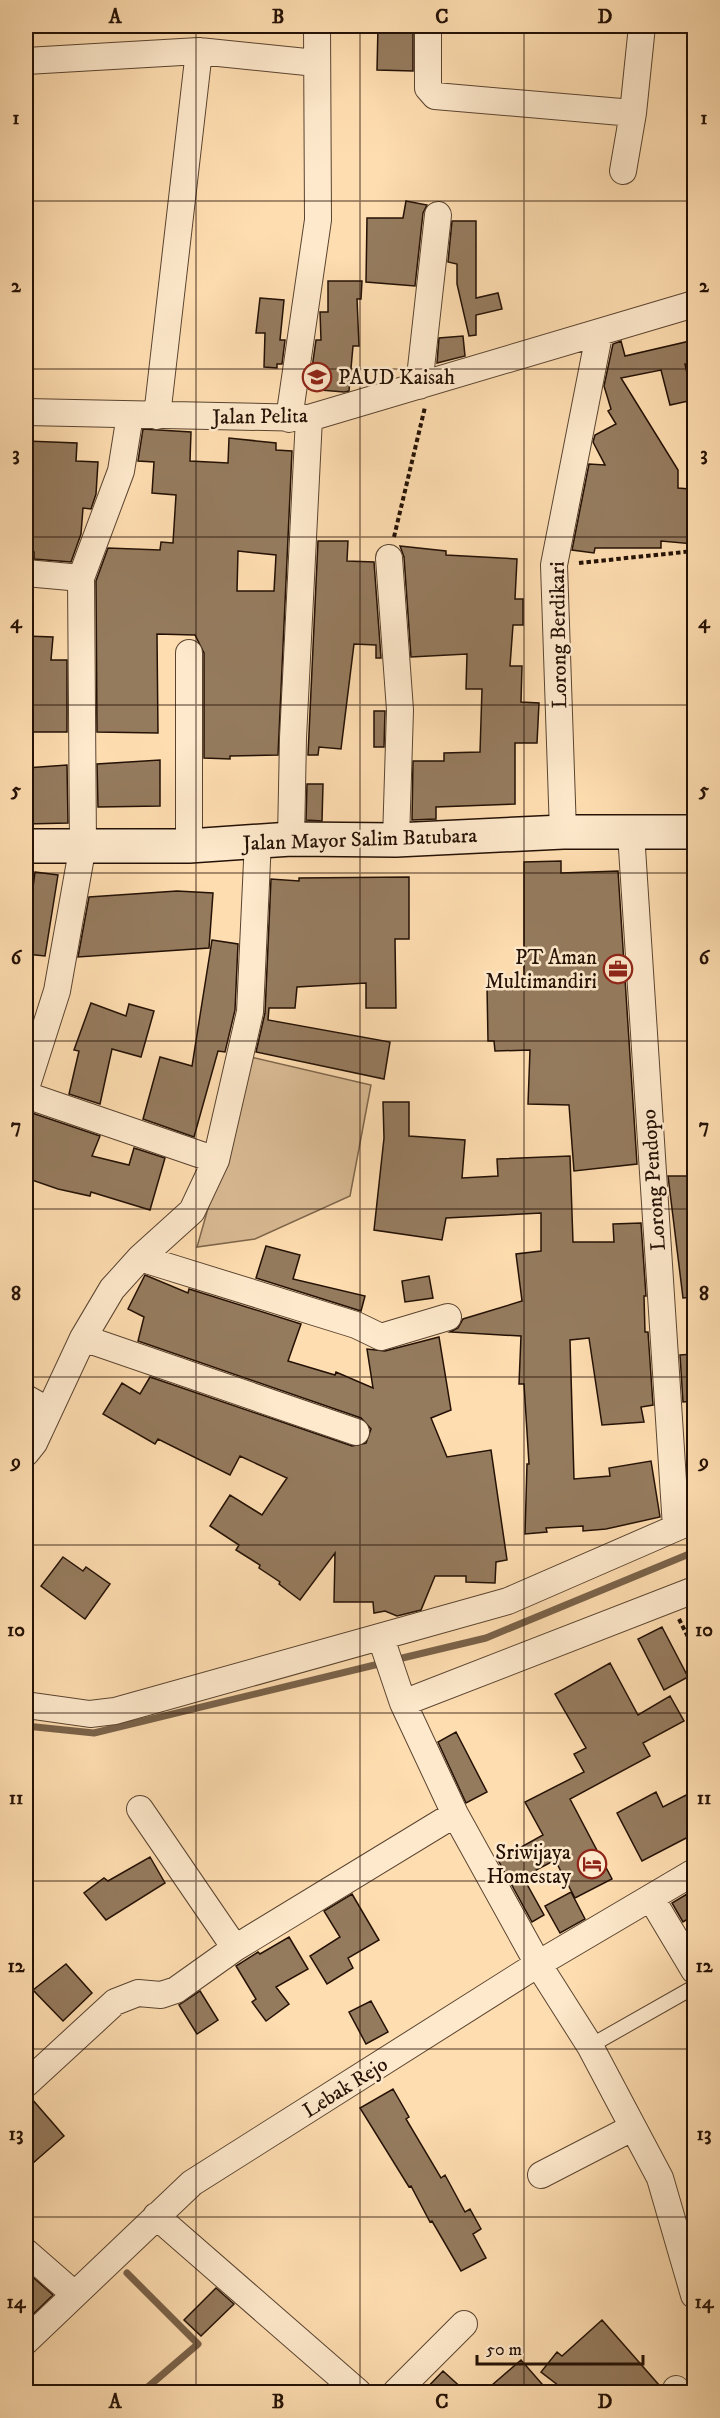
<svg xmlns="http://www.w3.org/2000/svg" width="720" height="2418" viewBox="0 0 720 2418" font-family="'IM FELL DW Pica',serif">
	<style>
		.green { fill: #d9ba93; stroke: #7e664c; stroke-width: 1.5 }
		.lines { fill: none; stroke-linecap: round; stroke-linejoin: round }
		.stream { stroke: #7a6249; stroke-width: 7 }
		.building { fill: #957b5e; stroke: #241105; stroke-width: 1.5; fill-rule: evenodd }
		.lane-casing { stroke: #5a4430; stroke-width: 16 }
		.street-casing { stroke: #5a4430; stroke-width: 28 }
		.secondary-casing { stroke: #241105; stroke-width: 36 }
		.path { stroke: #241105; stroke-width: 4; stroke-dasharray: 4.5 3; stroke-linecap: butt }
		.lane { stroke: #fee9cc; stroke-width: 14 }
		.street { stroke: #fee9cc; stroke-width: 26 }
		.secondary { stroke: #fee9cc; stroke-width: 33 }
		.grid { fill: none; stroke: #241105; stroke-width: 1.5; stroke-opacity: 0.55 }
		.labels { text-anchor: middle; stroke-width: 5; stroke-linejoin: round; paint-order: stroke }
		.poi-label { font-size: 21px; fill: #241105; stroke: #fee9cc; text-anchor: end }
		.street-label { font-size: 21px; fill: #241105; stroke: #fee9cc }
		.neatline { fill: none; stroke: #241105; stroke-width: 2 }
		.grid-label { font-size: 20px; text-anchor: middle; font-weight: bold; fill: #241105 }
	</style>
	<rect width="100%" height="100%" fill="#feddb0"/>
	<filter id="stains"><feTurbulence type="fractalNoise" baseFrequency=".00333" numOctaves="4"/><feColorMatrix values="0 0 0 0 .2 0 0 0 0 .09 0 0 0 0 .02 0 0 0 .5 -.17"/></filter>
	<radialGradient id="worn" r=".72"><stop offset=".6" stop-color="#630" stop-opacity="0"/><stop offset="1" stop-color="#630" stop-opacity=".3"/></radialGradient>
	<path class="green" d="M251 1057 371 1085 350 1196 255 1239 197 1247Z"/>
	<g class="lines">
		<path class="stream" d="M394 1660 486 1638 694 1552
			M26 1726 94 1733 383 1663
			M127 2273 198 2344 142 2392"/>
	</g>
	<path class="building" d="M378 26H413V71L377 70Z
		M406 201 427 205 423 213 415 286 366 282 367 218H403Z
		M452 221H476V298L498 293 502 309 476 315V335L469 336 457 284V264L448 262Z
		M328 281H362L361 299H357L359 346H353L349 391 344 392 309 389 316 340H321L320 312H328Z
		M260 298 284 300 280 340H285L282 364H277V368L264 367 265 333H256Z
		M463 336 465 356 437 363 439 338Z
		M621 341 625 356 690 341 694 362 685 364 693 400 670 405 661 370 621 378 678 470V488L689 489 694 497V544L661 541V548H595L594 553 572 550 589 464 605 465 593 442 595 435 616 424 608 411 611 409 604 386 613 344Z
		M143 429 191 432 190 461 228 463 229 438 276 443V450L292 451 278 755 230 756V759L204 758V653L195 635 157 634 158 733 97 732 96 581 108 548 160 550 161 542 173 543 176 495 152 493 154 462 138 461ZM238 551 276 555 274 591H237Z
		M26 441 77 443 76 461 98 462 96 494 91 509 83 508 81 534 71 562 34 559V552H26Z
		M318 541H348L347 561 374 562 381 658H376V645L354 644 341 749 319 747 318 755H308Z
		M400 546 446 551V555L517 559 515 599H523V625H513L510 666H522L521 702 539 703 537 743H515V804L436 807V819L412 820 413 761H444V753L480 752 482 689H466L467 654 411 657 404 557Z
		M26 636 53 637 51 660H67V732H26Z
		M374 711H385L384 747H374Z
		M160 760V806L98 807 97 764Z
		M67 765 68 823 26 824V768Z
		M307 784H323L322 821 306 820Z
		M561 861V873L618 871 637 1164 574 1171 569 1105 528 1104 530 1050 495 1051 494 1041H488L487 986H524V862Z
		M35 872 58 875 45 956 26 954V894L32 895Z
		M409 877V939H395L396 1008H366V983L297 987 295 1008H269L268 1020 390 1042 384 1079 256 1052 265 1013 271 879 299 881V878Z
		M177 891 213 893 209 948 78 957 89 897Z
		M212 940 238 944 235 1010 225 1052 218 1051 194 1137 143 1119 160 1057 192 1066Z
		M91 1003 126 1016 129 1004 154 1011 141 1057 112 1049 100 1104 69 1094 79 1051 74 1050Z
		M383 1102H409V1136L465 1140 462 1178 498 1176 497 1159 570 1156 573 1242H614L613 1224 641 1223 646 1296H644L645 1332H648L653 1405 641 1407 644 1422 602 1425 589 1338 570 1340 574 1479 610 1476 609 1468 651 1461 660 1517 606 1529 583 1531V1526L546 1528 547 1532 525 1534 527 1464H529L524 1384H519L521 1336 450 1332 458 1328 463 1319 522 1301 516 1254 541 1251V1213L446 1218 442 1240 374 1230 384 1138Z
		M29 1112 100 1136 92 1156 129 1165 134 1148 165 1158 150 1210 91 1192 90 1196 58 1189 26 1178V1123Z
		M668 1176H694V1297L683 1298Z
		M266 1246 300 1255 293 1279 365 1296 361 1311 256 1278Z
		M145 1275 188 1293 189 1289 301 1324 288 1361 335 1375 336 1372 373 1388 367 1349 385 1351 439 1337 451 1410 431 1418 447 1457 491 1450 507 1560 496 1562 495 1583 466 1582V1576H435L421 1610 397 1616 385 1611 374 1613 373 1602H334L335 1553 300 1600 279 1584 280 1582 259 1568 260 1565 236 1550 239 1545 210 1526 230 1495 262 1515 287 1478 240 1456 230 1475 158 1439 155 1444 103 1414 122 1383 140 1394 150 1377 352 1446 366 1443 371 1429 361 1418 138 1341 144 1317 128 1309Z
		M429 1276 433 1298 405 1302 402 1281Z
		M694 1354V1401L683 1402 680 1355Z
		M63 1557 83 1571 86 1567 110 1584 85 1619 41 1586Z
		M662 1627 688 1677 664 1690 638 1639Z
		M610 1663 638 1715 670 1696 684 1721 643 1743 650 1756 570 1799 612 1879 575 1898 555 1860 523 1877 544 1915 532 1922 498 1860 543 1835 525 1802 584 1772 574 1754 586 1748 555 1694Z
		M456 1732 487 1792 466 1803 438 1742Z
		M694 1791V1834L642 1861 617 1813 656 1792 663 1807Z
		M150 1857 165 1883 106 1920 84 1893 104 1878 108 1881Z
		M571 1892 585 1919 560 1933 545 1906Z
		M352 1894 379 1940 348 1958 353 1968 327 1984 310 1956 340 1937 324 1911Z
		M687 1894 694 1907V1915L683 1922 672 1903Z
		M289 1937 308 1969 276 1987 289 2004 266 2021 252 2002 256 1999 236 1966 258 1952 260 1954Z
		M66 1964 92 1993 63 2021 33 1990Z
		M200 1991 218 2020 197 2034 179 2005Z
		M371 2001 388 2032 366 2044 349 2012Z
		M393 2089 409 2117 406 2119 441 2178 445 2175 465 2212 470 2209 481 2229 473 2234 486 2258 461 2271 432 2221 430 2222 411 2186 409 2187 360 2108Z
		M31 2098 64 2136 26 2169V2099Z
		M26 2271 53 2295 26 2321Z
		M216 2288 234 2304 201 2336 184 2320Z
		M602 2320 659 2385 650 2392H567L541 2372 557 2352 562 2356Z
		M521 2360 549 2392H484Z
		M443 2371 466 2392H423Z"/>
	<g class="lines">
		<g class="lane-casing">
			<path id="lane" d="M590 2046 694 1987"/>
		</g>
		<g class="street-casing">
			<path id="street" d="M428 26V88L435 96 633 113
				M26 61 199 51 316 63
				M623 171 633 113 642 26
				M419 386 438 215
				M26 412 309 418 694 304
				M157 416 199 51
				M289 419 318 220 317 26
				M389 558 400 710 396 840
				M26 573 81 578
				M563 832 554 565 599 335
				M631 833 676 1527
				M291 839 293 738 309 418
				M189 846V653
				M26 1088 57 991 83 845 81 578 121 471 130 415
				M26 1095 216 1160
				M140 1258 356 1325 381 1337 448 1317
				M83 1338 356 1432
				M26 1398 49 1411
				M26 1453 34 1443 83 1338 112 1289 140 1258 192 1211 216 1160 250 1012 258 840
				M381 1638 403 1703 455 1814 538 1964 590 2046 660 2178 694 2295
				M403 1703 694 1590
				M26 1705 90 1714 115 1711 508 1601 694 1520
				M140 1809 235 1948
				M651 1898 694 1970
				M26 2084 115 2002 138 1993 161 1995 176 1990 235 1948 455 1814
				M541 2175 632 2128
				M156 2216 358 2392
				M26 2252 73 2293
				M26 2341 192 2183 538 1964 694 1872
				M676 2389 677 2392
				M396 2392 464 2324"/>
		</g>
		<g class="secondary-casing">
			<path id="secondary" d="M26 846H189L291 839 396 840 563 832H694"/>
		</g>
		<path class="path" d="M394 537 425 407
			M579 563 694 551
			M679 1619 694 1649"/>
		<use href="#lane" class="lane"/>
		<use href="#street" class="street"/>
		<use href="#secondary" class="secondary"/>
	</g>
	<path class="grid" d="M196 26V2392M360 26V2392M524 26V2392M26 201H694M26 369H694M26 537H694M26 705H694M26 873H694M26 1041H694M26 1209H694M26 1377H694M26 1545H694M26 1713H694M26 1881H694M26 2049H694M26 2217H694"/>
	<defs>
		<g id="school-ring" transform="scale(1.5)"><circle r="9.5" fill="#fee9cc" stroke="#8f2418" stroke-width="1.5"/><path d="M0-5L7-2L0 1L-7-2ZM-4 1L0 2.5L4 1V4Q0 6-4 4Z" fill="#8f2418"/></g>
		<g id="office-ring" transform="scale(1.5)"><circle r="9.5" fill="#fee9cc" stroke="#8f2418" stroke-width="1.5"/><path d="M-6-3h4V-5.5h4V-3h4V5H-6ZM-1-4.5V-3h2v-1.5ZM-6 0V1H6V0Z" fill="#8f2418"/></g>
		<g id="hotel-ring" transform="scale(1.5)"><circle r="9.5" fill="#fee9cc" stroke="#8f2418" stroke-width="1.5"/><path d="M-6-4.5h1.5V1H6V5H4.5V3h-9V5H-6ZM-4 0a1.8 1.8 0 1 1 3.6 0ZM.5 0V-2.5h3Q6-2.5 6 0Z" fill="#8f2418"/></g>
	</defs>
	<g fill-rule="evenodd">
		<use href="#school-ring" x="317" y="377"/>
		<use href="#office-ring" x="618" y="969"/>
		<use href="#hotel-ring" x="592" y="1864"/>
	</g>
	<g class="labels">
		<g class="poi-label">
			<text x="338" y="384" text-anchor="start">PAUD Kaisah</text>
			<text x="597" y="964">PT Aman<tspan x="597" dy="24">Multimandiri</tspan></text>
			<text x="571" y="1859">Sriwijaya<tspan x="571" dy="24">Homestay</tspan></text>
		</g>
		<g class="street-label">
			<text transform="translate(260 416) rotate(-1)" y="7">Jalan Pelita</text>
			<text transform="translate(558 635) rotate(-91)" y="7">Lorong Berdikari</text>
			<text transform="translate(360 839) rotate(-2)" y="7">Jalan Mayor Salim Batubara</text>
			<text transform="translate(653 1180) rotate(-94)" y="7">Lorong Pendopo</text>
			<text transform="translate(345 2087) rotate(-32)" y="7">Lebak Rejo</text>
		</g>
	</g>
	<rect width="720" height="2418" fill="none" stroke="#feddb0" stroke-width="66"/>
	<path d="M477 2355v9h166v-9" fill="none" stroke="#241105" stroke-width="3"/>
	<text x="486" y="2355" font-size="18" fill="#241105" stroke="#fee9cc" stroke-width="4.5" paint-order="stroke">50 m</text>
	<rect x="33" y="33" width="654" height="2352" class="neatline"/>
	<g class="grid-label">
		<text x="115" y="23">A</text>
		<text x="278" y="23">B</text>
		<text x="442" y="23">C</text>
		<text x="605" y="23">D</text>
		<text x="16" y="124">1</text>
		<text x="704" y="124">1</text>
		<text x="16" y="292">2</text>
		<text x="704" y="292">2</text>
		<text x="16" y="460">3</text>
		<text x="704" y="460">3</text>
		<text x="16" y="628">4</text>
		<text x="704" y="628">4</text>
		<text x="16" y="796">5</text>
		<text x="704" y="796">5</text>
		<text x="16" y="964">6</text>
		<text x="704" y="964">6</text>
		<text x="16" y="1132">7</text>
		<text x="704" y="1132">7</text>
		<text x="16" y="1300">8</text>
		<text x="704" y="1300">8</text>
		<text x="16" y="1468">9</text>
		<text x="704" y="1468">9</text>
		<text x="16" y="1636">10</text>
		<text x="704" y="1636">10</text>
		<text x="16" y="1804">11</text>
		<text x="704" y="1804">11</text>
		<text x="16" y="1972">12</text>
		<text x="704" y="1972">12</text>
		<text x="16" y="2140">13</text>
		<text x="704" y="2140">13</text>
		<text x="16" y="2308">14</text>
		<text x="704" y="2308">14</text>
		<text x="115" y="2408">A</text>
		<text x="278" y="2408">B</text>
		<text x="442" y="2408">C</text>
		<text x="605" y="2408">D</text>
	</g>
	<rect width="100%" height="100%" filter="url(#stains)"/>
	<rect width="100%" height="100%" fill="url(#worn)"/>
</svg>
